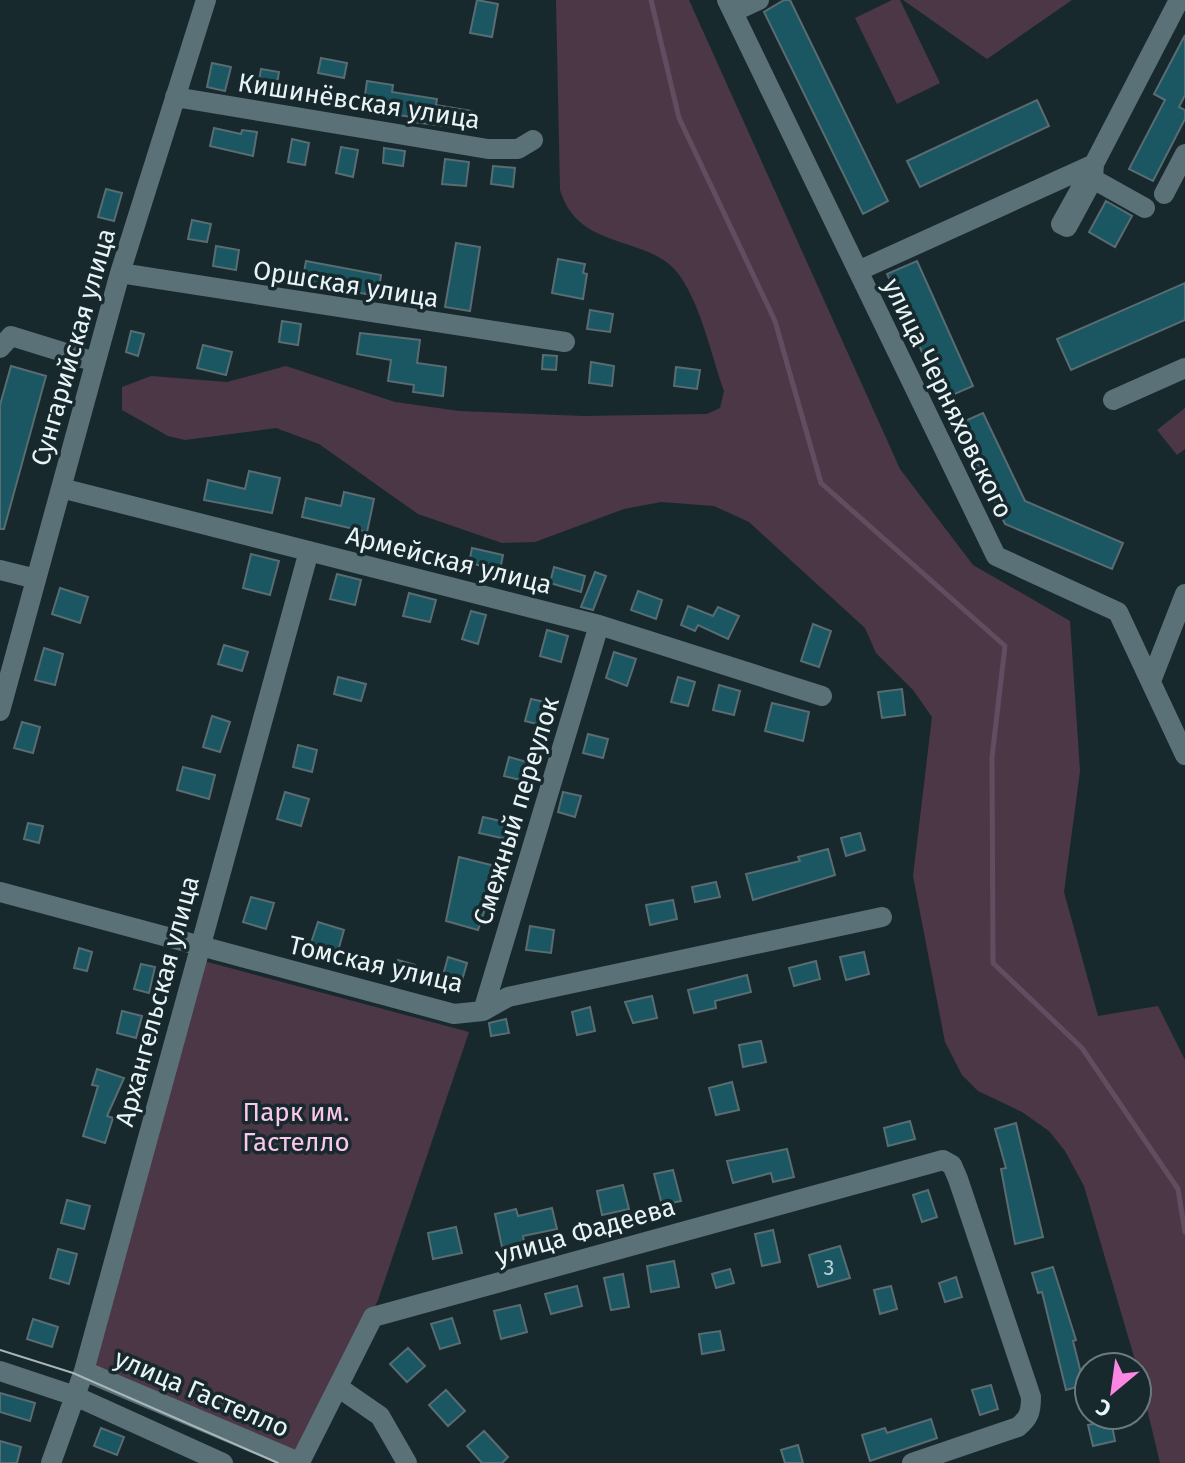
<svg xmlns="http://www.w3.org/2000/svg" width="1185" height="1463" viewBox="0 0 1185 1463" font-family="'Fira Sans',sans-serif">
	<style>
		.green { fill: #4c3747 }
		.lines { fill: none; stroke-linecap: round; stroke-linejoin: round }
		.stream { stroke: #604e60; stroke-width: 5 }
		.building { fill: #1a5763; stroke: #596c71; stroke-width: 2 }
		.minor { stroke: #5a7177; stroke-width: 20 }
		.tram { stroke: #a9b6b9; stroke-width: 2 }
		.labels { text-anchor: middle; stroke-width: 7; stroke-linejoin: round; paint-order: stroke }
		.number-label { font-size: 22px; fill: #b5cdd2 }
		.street-label { font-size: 26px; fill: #e9f4f7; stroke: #18292d }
		.park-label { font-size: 26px; fill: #fac7ed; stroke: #18292d }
	</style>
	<rect width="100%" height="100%" fill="#18292d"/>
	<path class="green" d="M556 0H689L900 469 973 565 1070 621 1080 771 1064 892 1098 1016 1158 1006 1185 1060V1463H1160L1137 1367 1084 1186 1065 1151 1049 1131 1022 1112 978 1091 962 1075 945 1042 913 876 932 717 913 690 876 653 865 628 749 522 714 506 661 502 624 509 535 542 502 543 418 514 319 444 276 428 185 440 168 436 122 410V387L151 376 227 382 286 366 395 402 459 411 583 416 707 414 720 408 724 391C711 355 702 308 680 276 650 233 579 253 560 190Z
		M892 0H900L940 83 897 104 855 18Z
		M903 0H1072L987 59Z
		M1185 408V449L1177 455 1157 430Z
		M204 961 469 1032 378 1300 298 1457 90 1368Z"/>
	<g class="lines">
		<path class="stream" d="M651 0 679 118 775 321 821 483 1005 646 992 757 993 963 1082 1048 1178 1189 1185 1232"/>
	</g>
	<path class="building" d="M477 0 498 4 492 37 470 33Z
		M784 0H790L888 201 863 214 764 12Z
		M1185 35V95L1179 107 1185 110V119L1153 181 1129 169 1165 100 1154 94Z
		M321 58 347 63 344 78 318 73Z
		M212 63 231 67 225 91 207 87Z
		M261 69 279 72 275 95 257 92Z
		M367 81 393 85 392 92 437 99 436 105 472 111 470 129 411 122 412 117 363 110Z
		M1037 100 1049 126 920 187 907 161Z
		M214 128 241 134 242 130 257 132 253 156 210 146Z
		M292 139 309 143 305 165 288 162Z
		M341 147 358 150 353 177 336 173Z
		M384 148 405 151 403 166 383 163Z
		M445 159 469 162 466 186 442 184Z
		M493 166 515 168 513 187 491 184Z
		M106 189 122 193 114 221 98 217Z
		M1106 201 1132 216 1115 247 1089 232Z
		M192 220 211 224 207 242 188 239Z
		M456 243 480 247 470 311 445 307Z
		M216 246 239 250 236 270 213 266Z
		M558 259 585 264 583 273 587 274 583 299 552 293Z
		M306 261 381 275 378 296 302 283Z
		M917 261 973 386 943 399 887 274Z
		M1185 283V320L1071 370 1057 339Z
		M394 293 409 295 408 305 393 302Z
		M590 310 613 314 610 332 587 329Z
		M282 321 301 324 298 345 279 342Z
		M131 331 144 334 138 356 126 352Z
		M360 333 420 340 417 363 446 367 443 396 413 392 414 385 388 381 391 360 357 354Z
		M203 345 232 352 226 375 197 368Z
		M543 355 557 356 556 370 542 369Z
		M591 362 614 366 612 386 589 383Z
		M11 366 46 376 4 529H0V405Z
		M676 367 700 370 697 389 674 386Z
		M983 413 1025 501 1123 543 1112 569 1005 524 958 424Z
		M249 471 280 478 272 513 204 500 208 480 245 489Z
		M344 492 374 499 367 532 302 517 306 498 341 506Z
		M472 548 503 555 500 570 469 563Z
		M251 554 279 561 270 595 243 588Z
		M554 567 585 576 581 592 550 583Z
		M595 572 606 576 593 610 581 607Z
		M337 574 361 580 355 605 330 599Z
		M60 588 88 597 80 623 52 614Z
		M638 591 662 600 656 619 631 610Z
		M409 593 436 600 430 622 403 616Z
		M688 606 713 616 718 607 739 616 728 639 698 625 695 631 681 625Z
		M471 611 486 615 478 644 462 639Z
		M813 624 831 631 819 667 801 661Z
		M547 630 568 636 561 662 540 656Z
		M224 645 248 652 242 671 218 664Z
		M44 648 63 654 55 685 35 680Z
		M614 652 636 659 627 686 606 678Z
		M338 677 366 684 361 701 334 694Z
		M678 677 695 682 688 706 671 702Z
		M719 685 740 691 734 715 713 710Z
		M902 689 905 715 882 718 878 692Z
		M531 699 550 703 545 726 525 721Z
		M772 703 809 712 803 741 765 731Z
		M212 716 230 722 220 752 203 747Z
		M22 722 40 727 33 753 14 748Z
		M588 734 608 739 603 758 583 753Z
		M298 745 317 750 312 772 293 767Z
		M509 757 534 764 529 782 504 776Z
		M183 767 215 775 209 799 177 790Z
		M285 792 309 799 301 826 277 819Z
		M563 792 581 796 575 817 558 812Z
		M483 817 510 823 506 839 479 833Z
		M28 823 43 826 39 843 24 839Z
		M860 833 865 850 846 856 841 838Z
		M828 849 835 875 753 900 746 874 800 861 798 857Z
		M459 857 499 867 478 930 446 921Z
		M716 882 720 897 695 902 692 887Z
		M251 897 274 903 266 929 243 922Z
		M673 900 677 919 650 925 646 905Z
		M318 922 344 930 338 951 311 943Z
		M530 926 554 930 551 953 526 950Z
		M79 948 92 952 87 971 74 968Z
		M864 952 869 974 846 980 840 957Z
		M448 957 467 963 461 984 442 979Z
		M398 960 415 965 411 982 394 978Z
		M816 961 820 979 794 986 789 968Z
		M141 964 155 967 149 993 134 989Z
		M747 975 751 992 715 1001 716 1008 694 1013 688 990Z
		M652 996 657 1018 633 1023 625 1002Z
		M590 1007 595 1031 577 1035 572 1012Z
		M122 1011 142 1016 136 1038 117 1033Z
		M506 1019 509 1033 491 1036 489 1023Z
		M761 1041 766 1062 743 1067 739 1045Z
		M97 1069 124 1078 107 1116 113 1118 105 1143 83 1136 98 1086 92 1085Z
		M732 1082 739 1110 716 1115 709 1088Z
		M910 1121 915 1139 888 1146 884 1128Z
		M1016 1123 1043 1237 1015 1244 1001 1169 1006 1168 995 1129Z
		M787 1149 794 1177 773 1182 771 1173 733 1183 727 1161Z
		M673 1170 681 1201 662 1205 654 1174Z
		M623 1185 629 1209 602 1215 597 1191Z
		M928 1190 937 1217 922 1222 913 1195Z
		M67 1200 90 1206 84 1229 61 1223Z
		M552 1208 557 1229 523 1236 524 1242 502 1247 495 1214 516 1209 518 1216Z
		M456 1227 462 1253 433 1259 428 1233Z
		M773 1230 780 1262 762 1266 755 1234Z
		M840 1246 850 1278 818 1287 809 1255Z
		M58 1249 77 1254 69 1284 50 1278Z
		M674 1261 679 1287 651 1292 647 1266Z
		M1053 1267 1076 1340 1073 1341 1084 1385 1066 1390 1042 1292 1038 1293 1032 1273Z
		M730 1269 734 1283 716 1288 712 1274Z
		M623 1274 629 1307 611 1310 604 1278Z
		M956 1277 962 1297 945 1302 939 1283Z
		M577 1286 582 1306 551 1314 545 1294Z
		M891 1286 897 1309 880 1314 874 1290Z
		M520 1305 527 1332 501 1339 494 1311Z
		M452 1318 460 1343 440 1349 431 1324Z
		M33 1319 58 1327 52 1347 27 1339Z
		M720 1331 724 1350 702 1354 699 1334Z
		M408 1348 425 1366 407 1382 390 1364Z
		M991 1385 998 1409 980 1415 972 1390Z
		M446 1390 465 1411 448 1426 429 1405Z
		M0 1393 35 1403 30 1421 0 1412Z
		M931 1419 937 1438 870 1461 862 1435 885 1428 887 1433Z
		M1111 1420 1115 1441 1093 1446 1088 1425Z
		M101 1428 124 1437 117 1455 94 1446Z
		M484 1431 508 1457 502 1463H482L467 1446Z
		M0 1441 21 1447 17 1463H0Z
		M798 1445 803 1463H785L781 1450Z"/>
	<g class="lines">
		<path class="minor" d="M727 0 996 556 1118 612 1185 755
			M733 12 759 0
			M175 97 488 149H518L533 140
			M1094 164 1093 179 1067 227 1061 224 1086 179H1093L1145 208
			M1164 194 1185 154
			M858 271 1094 164 1179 0
			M120 273 565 342
			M0 348 11 336 95 362
			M1113 400 1185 368
			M61 488 599 625 822 696
			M0 570 36 579
			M1151 681 1185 594
			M0 711 120 273 206 0
			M0 892 454 1014 483 1011 508 997 882 917
			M483 1011 599 625
			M0 1371 75 1396 223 1463
			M84 1371 301 1463
			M338 1387 380 1416 407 1463
			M300 1462 373 1317 943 1160 952 1165 958 1179 1031 1397C1031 1412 1029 1418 1018 1427L912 1463
			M51 1463 84 1371 309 551"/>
		<path class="tram" d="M0 1350 73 1373 278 1463"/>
	</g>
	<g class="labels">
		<g class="number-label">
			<text x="829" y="1275">3</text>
		</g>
		<g class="street-label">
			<text transform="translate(359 101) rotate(9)" y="9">Кишинёвская улица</text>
			<text transform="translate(346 284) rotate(9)" y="9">Оршская улица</text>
			<text transform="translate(73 347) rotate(-74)" y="9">Сунгарийская улица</text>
			<text transform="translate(948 398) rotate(64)" y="9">улица Черняховского</text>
			<text transform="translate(449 560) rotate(14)" y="9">Армейская улица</text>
			<text transform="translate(516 811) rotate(-73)" y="9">Смежный переулок</text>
			<text transform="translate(376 964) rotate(13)" y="9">Томская улица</text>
			<text transform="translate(157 1001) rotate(-75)" y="9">Архангельская улица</text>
			<text transform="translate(585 1231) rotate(-16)" y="9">улица Фадеева</text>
			<text transform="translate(202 1393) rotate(23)" y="9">улица Гастелло</text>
		</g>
		<g class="park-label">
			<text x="296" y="1121">Парк им.<tspan x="296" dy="30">Гастелло</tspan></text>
		</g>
	</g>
	<g transform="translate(1113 1391) rotate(209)"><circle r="38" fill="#18292d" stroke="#6c7a7e" stroke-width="2"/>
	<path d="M0-6L14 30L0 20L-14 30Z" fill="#fc86e4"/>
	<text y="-12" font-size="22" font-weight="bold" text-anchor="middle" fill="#e9f4f7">С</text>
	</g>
</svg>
